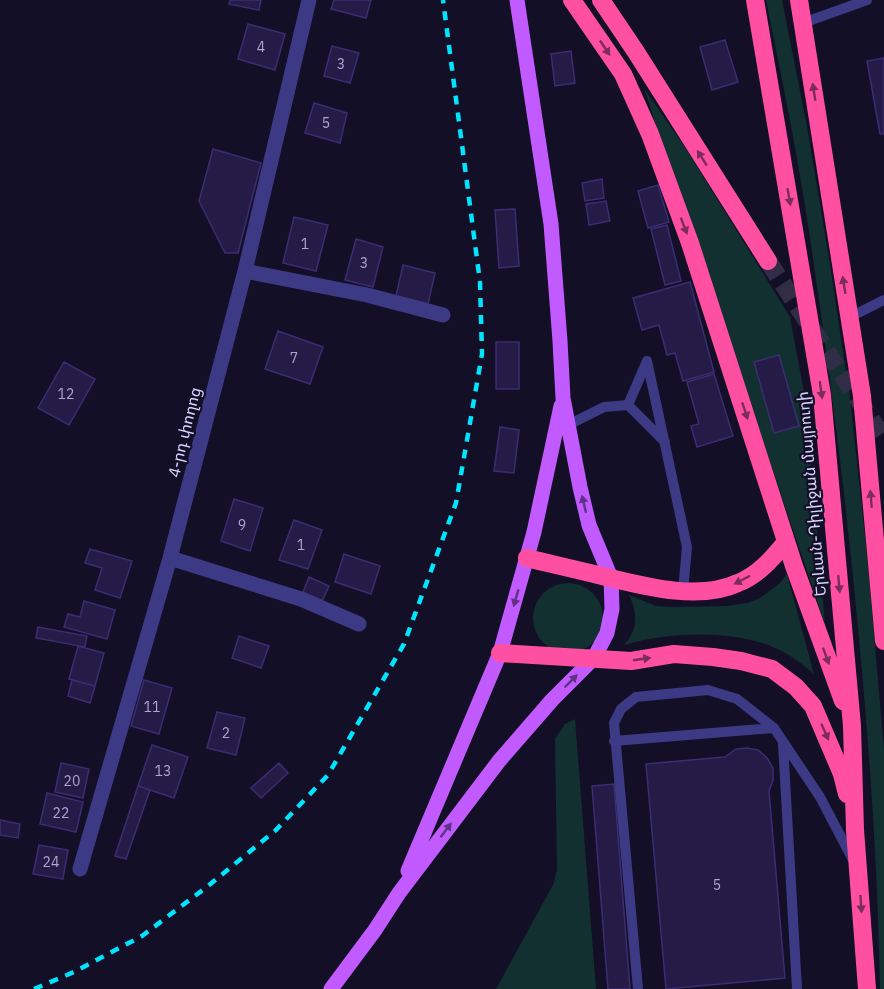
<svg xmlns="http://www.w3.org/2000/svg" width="884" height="989" viewBox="0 0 884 989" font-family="'IBM Plex Sans','Noto Sans Armenian',sans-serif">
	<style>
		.green { fill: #12302f }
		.building { fill: #241b47; stroke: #3b2d73; stroke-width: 1.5 }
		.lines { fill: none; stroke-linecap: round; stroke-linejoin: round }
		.highway-tunnel { stroke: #312d47; stroke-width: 18; stroke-dasharray: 18 9; stroke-linecap: butt }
		.lane { stroke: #3d3a85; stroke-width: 10 }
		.street { stroke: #3d3a85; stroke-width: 15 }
		.primary { stroke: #c25bff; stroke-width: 15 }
		.highway { stroke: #ff4fa3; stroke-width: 18 }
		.rail { stroke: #00e5ff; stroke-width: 4.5; stroke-dasharray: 9 8; stroke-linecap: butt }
		.oneway { fill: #7d2c5e }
		.oneway2 { fill: #623188 }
		.labels { text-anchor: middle; stroke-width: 4.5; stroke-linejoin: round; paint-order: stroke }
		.number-label { font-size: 14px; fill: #aca6d1 }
		.street-label { font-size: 16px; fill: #d9d4ff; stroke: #130f26 }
	</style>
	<rect width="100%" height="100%" fill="#130f26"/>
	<path class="green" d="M766 0H782L807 126 829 258 850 398 868 564 884 750V989H880C877 821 862 652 843 485 832 394 820 302 806 212 795 141 780 70 766 0Z
		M644 88 688 152 790 317 806 403 825 624 667 159Z
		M787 574 814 674C802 664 790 654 775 648 732 629 668 632 624 645 638 630 638 613 629 595L656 606 675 607 727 606 747 603 760 598 779 584Z
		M533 618a35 35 0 1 1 70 0a35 35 0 1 1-70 0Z
		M575 719 596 989H496L553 885 557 870 555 739 565 724Z"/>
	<path class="building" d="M230 0H261L259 10 229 4Z
		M334 0H371L366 18 331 9Z
		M248 24 285 34 275 70 238 59Z
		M725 40 738 82 712 90 700 47Z
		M332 46 359 53 350 83 324 76Z
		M571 51 575 83 555 86 551 54Z
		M884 58V134H880L867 61Z
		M314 103 347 113 340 143 305 133Z
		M213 149 261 163 238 253H225L199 201Z
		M602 179 604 198 585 201 582 183Z
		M658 185 669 222 648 228 638 191Z
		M606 201 610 221 589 225 586 204Z
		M515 209 519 266 499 268 495 210Z
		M294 217 328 225 316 271 283 263Z
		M667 225 681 281 665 285 651 229Z
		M356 239 383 247 373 287 345 280Z
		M403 265 435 273 428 304 396 296Z
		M690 282 714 372 683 381 675 353 667 355 659 325 642 330 633 298Z
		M278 331 323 347 310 384 265 369Z
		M496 342H519V389H496Z
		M779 355 799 426 774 433 754 362Z
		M64 362 95 379 69 425 38 408Z
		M714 374 733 436 697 447 691 426 699 424 687 382Z
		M500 427 519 430 514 473 494 471Z
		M234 499 263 508 250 551 221 541Z
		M294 520 322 530 308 569 279 560Z
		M90 549 132 561 120 598 95 590 102 568 85 563Z
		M344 554 380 566 371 594 335 582Z
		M309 577 329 586 322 601 303 592Z
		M84 601 115 610 107 639 64 627 68 614 80 617Z
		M38 627 87 636 85 647 36 638Z
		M239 636 269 646 261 668 232 658Z
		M78 646 104 653 95 686 69 679Z
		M72 680 95 686 90 703 68 696Z
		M144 680 172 688 159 734 131 726Z
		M217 712 245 718 236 755 207 748Z
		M152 745 188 757 174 798 138 786Z
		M747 748 758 750 767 758 773 768V780L769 791 785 978 666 989 646 764 725 757 736 749Z
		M61 763 89 769 83 798 55 792Z
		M279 763 288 773 261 798 251 788Z
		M614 784 630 989H608L592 786Z
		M138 786 150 790 126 859 115 856Z
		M47 793 83 802 76 832 40 824Z
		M0 820 20 824 18 838 0 835Z
		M39 845 68 850 63 879 33 874Z"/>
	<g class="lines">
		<path class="highway-tunnel" d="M768 261 884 439"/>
		<path class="lane" d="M803 23 867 0
			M850 317 884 300
			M647 361 687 547 683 591
			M628 405 647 361
			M568 425 604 407 628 405 665 442
			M614 741 774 728
			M783 744 797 989
			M638 989 614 723 621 709 636 697 708 690 737 699 774 728 820 797 853 860"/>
		<path class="street" d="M245 271 367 295 443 315
			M170 558 301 599 359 624
			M80 869 170 558 245 271 309 0"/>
		<path class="primary" d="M408 871 500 653 534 532 561 406
			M331 989 375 930 399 893 499 761 552 700 594 658 607 633 612 609 611 578 589 525 580 487 563 398 560 341 551 224 517 0"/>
		<path class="highway" d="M572 0 623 74 650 134 690 243 794 566 843 701
			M601 0 636 52 768 261
			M755 0 822 395 852 726 855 830 867 989
			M799 0 862 396 884 641
			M527 558C551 564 574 569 598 575 640 585 697 602 738 583 758 575 772 559 786 542
			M500 653 631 661 674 654 713 657 741 661 772 669 796 687 813 706 842 774 847 794"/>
		<path class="rail" d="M34 989 74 972 142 936 208 886 276 830 328 775 404 644 456 503 482 354 480 282 443 0"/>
	</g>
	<defs><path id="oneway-solid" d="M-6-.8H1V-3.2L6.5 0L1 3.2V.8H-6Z" transform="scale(1.5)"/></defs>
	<g class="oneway">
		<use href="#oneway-solid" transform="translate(605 48) rotate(56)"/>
		<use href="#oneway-solid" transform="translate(814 92) rotate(-99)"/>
		<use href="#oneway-solid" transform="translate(702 158) rotate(-122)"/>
		<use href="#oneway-solid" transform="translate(789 197) rotate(80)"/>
		<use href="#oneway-solid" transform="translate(684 226) rotate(69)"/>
		<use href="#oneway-solid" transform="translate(844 285) rotate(-99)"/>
		<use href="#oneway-solid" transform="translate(821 390) rotate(82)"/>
		<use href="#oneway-solid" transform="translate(745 411) rotate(72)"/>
		<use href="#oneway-solid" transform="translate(871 499) rotate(-95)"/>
		<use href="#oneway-solid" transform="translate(742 580) rotate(152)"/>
		<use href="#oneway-solid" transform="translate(839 584) rotate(85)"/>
		<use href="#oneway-solid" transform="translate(826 656) rotate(70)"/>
		<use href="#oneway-solid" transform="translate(642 659) rotate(-8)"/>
		<use href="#oneway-solid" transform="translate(825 732) rotate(66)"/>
		<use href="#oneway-solid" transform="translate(861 904) rotate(86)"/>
	</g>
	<g class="oneway2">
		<use href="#oneway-solid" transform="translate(584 504) rotate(-103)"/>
		<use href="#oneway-solid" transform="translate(516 598) rotate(106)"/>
		<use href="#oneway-solid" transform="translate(571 681) rotate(-45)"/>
		<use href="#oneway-solid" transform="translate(446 830) rotate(-53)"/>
	</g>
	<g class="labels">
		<g class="number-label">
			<text x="261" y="52">4</text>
			<text x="341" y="69">3</text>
			<text x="326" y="128">5</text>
			<text x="305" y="249">1</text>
			<text x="364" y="268">3</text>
			<text x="294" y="363">7</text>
			<text x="66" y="399">12</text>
			<text x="242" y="530">9</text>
			<text x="301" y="550">1</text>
			<text x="152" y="712">11</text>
			<text x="226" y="738">2</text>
			<text x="163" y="776">13</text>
			<text x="72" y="786">20</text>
			<text x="61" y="818">22</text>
			<text x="51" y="867">24</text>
			<text x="717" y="890">5</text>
		</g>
		<g class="street-label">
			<text transform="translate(184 432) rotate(-76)" y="6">4-րդ փողոց</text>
			<text transform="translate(811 494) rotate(-95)" y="6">Երևան-Դիլիջան մայրուղի</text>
		</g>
	</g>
</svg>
